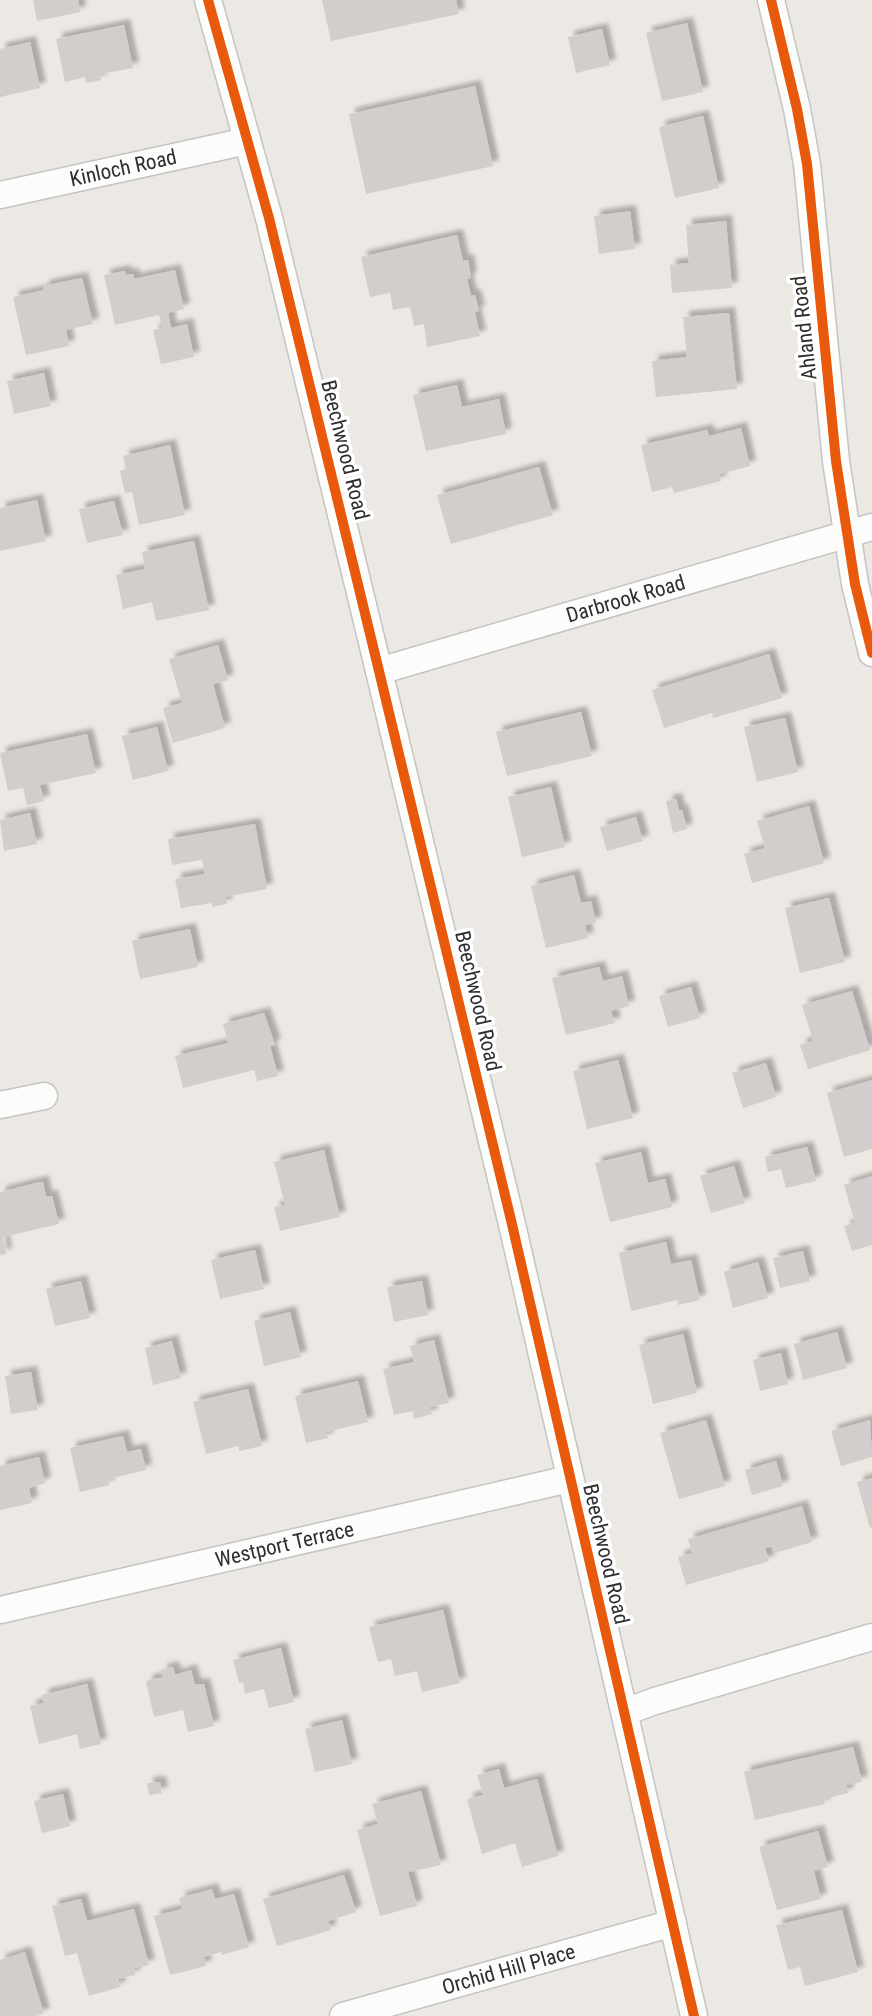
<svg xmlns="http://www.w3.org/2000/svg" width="872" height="2016" viewBox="0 0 872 2016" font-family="'Roboto Condensed',sans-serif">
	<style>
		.building { fill: #d1cecb; filter: url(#shadow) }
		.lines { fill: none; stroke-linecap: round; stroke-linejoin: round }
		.street-casing { stroke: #c5c4c5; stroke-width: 29 }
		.street { stroke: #fcfcfb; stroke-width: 26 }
		.cycleway-casing { stroke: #fff; stroke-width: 15 }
		.cycleway { stroke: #e8590c; stroke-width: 10 }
		.labels { text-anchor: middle; stroke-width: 7; stroke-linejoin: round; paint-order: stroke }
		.street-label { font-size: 21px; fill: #2e2e2e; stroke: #fff }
	</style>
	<defs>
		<filter id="shadow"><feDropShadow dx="6" dy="-6" stdDeviation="2" flood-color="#0004"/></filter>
	</defs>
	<rect width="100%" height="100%" fill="#ece8e4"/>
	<path class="building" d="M33 0H78L80 12 37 21Z
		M322 0H456L459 14 331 41Z
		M687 23 703 92 662 101 646 33Z
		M124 25 133 68 100 74 101 80 86 83 85 77 65 82 56 39Z
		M602 29 610 65 576 73 568 37Z
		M30 42 40 88 0 97V49Z
		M475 86 493 166 366 194 349 114Z
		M703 116 719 188 675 198 659 127Z
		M630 211 635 249 599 254 594 216Z
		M726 221 732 288 672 293 670 265 689 263 686 225Z
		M457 235 463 261 468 260 471 278 467 279 471 296 475 295 479 311 475 312 480 336 427 347 424 324 414 326 410 307 393 310 390 293 370 297 361 257Z
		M175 270 184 309 168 313 171 328 187 324 194 357 161 364 153 330 162 328 159 315 115 325 104 275 125 271 126 275 133 274 134 279Z
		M82 278 93 324 66 330 69 346 26 355 13 297 44 290 43 286Z
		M729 313 737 389 656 397 652 361 687 357 683 317Z
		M44 373 51 406 14 414 7 381Z
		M457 385 462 407 499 399 506 434 426 451 413 395Z
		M741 428 750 466 719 474 721 481 674 493 672 487 652 492 641 445 707 430 709 436Z
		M170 445 185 515 139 525 132 492 125 493 120 471 126 469 123 456Z
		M539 467 553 515 451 544 437 495Z
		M37 500 46 541 0 551V508Z
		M114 501 123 535 87 543 79 509Z
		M194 541 209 610 156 621 152 602 123 609 116 575 145 569 142 552Z
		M218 645 228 680 213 684 225 728 173 743 163 708 182 703 169 659Z
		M769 654 782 698 713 718 712 713 664 728 652 690Z
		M581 712 592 756 507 776 496 732Z
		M785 718 798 772 757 782 744 727Z
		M157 727 168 771 133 780 122 736Z
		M87 734 96 773 40 785 44 801 27 805 23 788 8 791 0 753Z
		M551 787 565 847 522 857 508 797Z
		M676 799 679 811 682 810 687 829 673 833 666 801Z
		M809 806 824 863 752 883 744 854 765 848 757 821Z
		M30 813 37 844 4 851 0 820Z
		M636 817 643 841 607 851 600 827Z
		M255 824 267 889 225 897 227 904 212 907V903L181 908 175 879 205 874 202 860 172 865 168 839Z
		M574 875 581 903 591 901 596 922 585 925 588 938 546 948 531 886Z
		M829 898 845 962 800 973 785 908Z
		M190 929 198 967 140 979 132 941Z
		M599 967 603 981 622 976 629 1006 611 1011 615 1023 566 1035 552 978Z
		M691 987 700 1018 668 1027 659 996Z
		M852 991 870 1050 808 1069 800 1045 813 1041 802 1005Z
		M264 1013 275 1045 270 1046 278 1076 257 1081 254 1070 183 1088 175 1056 228 1043 223 1024Z
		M618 1060 633 1118 587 1129 573 1071Z
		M766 1063 776 1097 743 1108 732 1073Z
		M872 1080V1149L844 1157 827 1093Z
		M807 1147 816 1181 786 1188 781 1169 768 1172 765 1157Z
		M324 1150 340 1217 280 1231 274 1207 285 1205 274 1162Z
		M641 1152 648 1183 665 1179 672 1207 610 1222 595 1163Z
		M734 1166 745 1203 711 1213 700 1176Z
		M872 1176V1245L852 1251 844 1226 855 1223 844 1185Z
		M40 1182H43L46 1197 52 1196 59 1224 3 1237 6 1254 0 1255V1192Z
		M666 1242 671 1264 691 1260 700 1300 678 1305 677 1300 631 1311 619 1253Z
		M255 1250 264 1289 220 1299 211 1260Z
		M803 1251 810 1281 780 1288 773 1258Z
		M758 1262 768 1298 733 1308 724 1272Z
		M81 1281 90 1318 55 1326 46 1289Z
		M422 1281 428 1315 394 1322 387 1287Z
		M290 1312 301 1357 264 1366 254 1321Z
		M837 1332 847 1368 803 1380 794 1344Z
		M683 1334 697 1393 653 1404 639 1345Z
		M434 1340 449 1403 430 1407 432 1414 414 1419 413 1411 394 1415 383 1369 414 1362 410 1346Z
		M172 1341 181 1378 153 1385 145 1348Z
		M781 1353 788 1384 760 1391 753 1360Z
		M31 1372 38 1410 11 1414 5 1376Z
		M358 1381 368 1422 326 1432 328 1438 306 1443 295 1396Z
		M248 1389 262 1446 239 1451 238 1446 206 1454 193 1402Z
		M706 1420 725 1486 679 1499 660 1433Z
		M870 1420 872 1457 841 1466 831 1431Z
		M123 1436 127 1452 141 1449 146 1470 108 1479 109 1485 80 1492 70 1448Z
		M39 1457 45 1483 29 1488 32 1503 0 1510V1466Z
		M776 1461 783 1486 752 1495 745 1470Z
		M872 1478V1527L870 1528 857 1482Z
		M802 1506 812 1542 775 1553 773 1546 765 1548 769 1561 686 1585 678 1557 692 1553 688 1539Z
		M443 1610 460 1683 422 1692 417 1671 395 1676 391 1659 378 1662 369 1627Z
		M281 1648 294 1702 269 1708 264 1689 245 1694 243 1682 239 1683 233 1660Z
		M173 1667 175 1675 191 1670 195 1685 204 1684 214 1726 188 1732 183 1710 154 1717 146 1681 163 1677 161 1670Z
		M87 1684 101 1744 80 1749 77 1734 39 1744 30 1706 44 1703 42 1695Z
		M342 1720 352 1764 315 1772 305 1729Z
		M853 1747 862 1782 846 1785 848 1793 824 1799 825 1804 755 1820 744 1772Z
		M499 1769 504 1788 537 1779 558 1856 522 1867 515 1843 482 1854 467 1799 483 1795 477 1775Z
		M160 1782 162 1793 149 1795 147 1783Z
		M421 1791 441 1865 408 1872 417 1906 380 1916 357 1830 378 1824 372 1804Z
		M63 1794 70 1826 42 1833 34 1801Z
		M818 1831 828 1867 814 1871 821 1899 777 1910 759 1847Z
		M344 1875 356 1912 328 1921 331 1930 277 1946 263 1899Z
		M212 1889 215 1899 234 1894 249 1947 222 1955 221 1952 204 1957 206 1966 170 1975 154 1916 182 1909 179 1898Z
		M81 1899 87 1921 134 1909 149 1965 134 1968 135 1975 118 1979 120 1987 89 1996 77 1953 65 1956 52 1906Z
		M842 1910 858 1972 805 1986 800 1967 788 1970 776 1925Z
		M25 1952 44 2014 36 2016H0V1960Z"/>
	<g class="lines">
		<g class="street-casing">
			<g id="street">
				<path d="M208 0 269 218 379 671 511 1220 694 2016"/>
				<path d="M771 0 797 109 807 164 836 461 855 584 872 653"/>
				<path id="s1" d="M0 195 247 141"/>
				<path id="s2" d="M379 671 872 527"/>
				<path d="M0 1105 44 1096"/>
				<path id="s3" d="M0 1610 569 1479"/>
				<path d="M625 1712 655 1701 872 1637"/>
				<path id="s4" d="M343 2016 673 1923"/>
			</g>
		</g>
		<use href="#street" class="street"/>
		<g class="cycleway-casing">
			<path id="cycleway" d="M208 0 269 218 379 671 511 1220 694 2016
				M771 0 797 109 807 164 836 461 855 584 872 653"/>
		</g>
		<use href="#cycleway" class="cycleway"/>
	</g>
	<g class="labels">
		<g class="street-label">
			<text dy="7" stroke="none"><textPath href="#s1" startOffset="126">Kinloch Road</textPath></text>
			<text transform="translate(804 328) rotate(-96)" y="7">Ahland Road</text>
			<text transform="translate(345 450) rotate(76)" y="7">Beechwood Road</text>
			<text dy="7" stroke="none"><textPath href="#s2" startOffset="257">Darbrook Road</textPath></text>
			<text transform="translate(478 1001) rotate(77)" y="7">Beechwood Road</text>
			<text dy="7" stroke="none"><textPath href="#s3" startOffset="292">Westport Terrace</textPath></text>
			<text transform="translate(606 1554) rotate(77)" y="7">Beechwood Road</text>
			<text dy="7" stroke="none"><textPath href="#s4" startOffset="172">Orchid Hill Place</textPath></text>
		</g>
	</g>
</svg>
